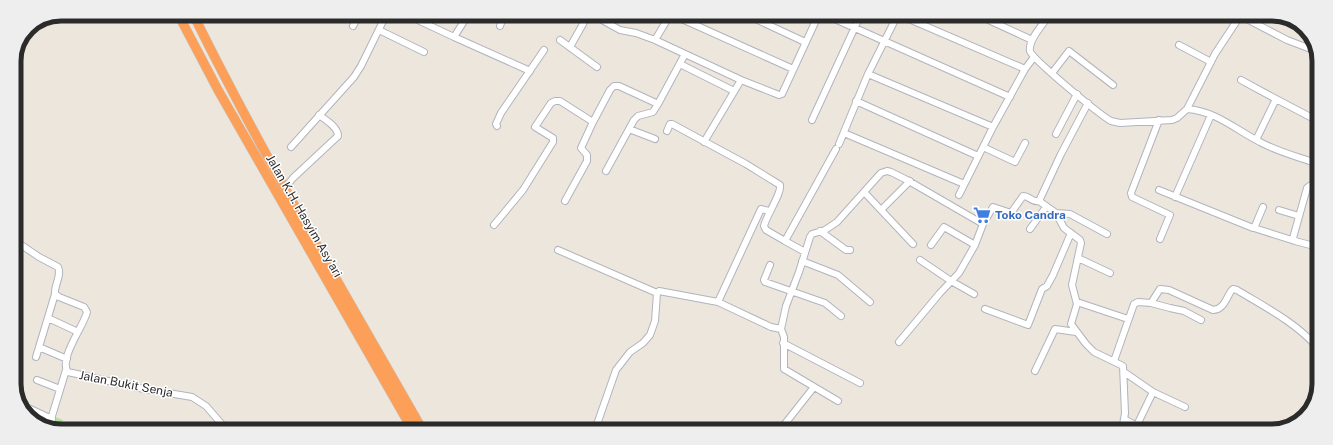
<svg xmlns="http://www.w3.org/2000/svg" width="1333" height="445" viewBox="0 0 1333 445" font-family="'Public Sans',sans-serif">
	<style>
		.green { fill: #b3e29a }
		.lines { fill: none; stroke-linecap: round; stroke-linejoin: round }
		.minor-casing { stroke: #b1b4be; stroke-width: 8 }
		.highway-casing { stroke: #c8c8c8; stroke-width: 10 }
		.minor { stroke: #fff; stroke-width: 6 }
		.highway { stroke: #fc9f58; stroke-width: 9 }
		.labels { text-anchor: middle; stroke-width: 3; stroke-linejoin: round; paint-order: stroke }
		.shop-label { font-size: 12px; font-weight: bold; fill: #366cbe; stroke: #fff; text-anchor: start }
		.street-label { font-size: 12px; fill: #2b2b2b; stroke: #fff }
		.rim { fill: none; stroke: #2b2b2b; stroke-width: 5 }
	</style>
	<rect width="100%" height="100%" fill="#ede6dd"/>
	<path class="green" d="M55 417 63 420 62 424 78 429H51Z"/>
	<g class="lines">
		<g class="minor-casing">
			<path id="minor" d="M407 15 454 37 468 15
				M593 15 620 30 636 33 655 40 741 80 779 95 782 94 818 16
				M673 15 793 69
				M747 15 805 42
				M828 16 1010 97
				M902 16 1025 69
				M980 16 1032 40
				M1049 16C1043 24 1028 40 1030 51 1032 59 1100 115 1111 121L1120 123 1172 120 1177 118 1187 109C1216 111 1236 130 1260 142 1278 152 1299 157 1318 164
				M1241 16 1287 40 1316 51
				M353 26 359 15
				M500 26 504 15
				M379 30 424 52
				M454 37 530 71
				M560 40 597 67
				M655 40 670 15
				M1179 45 1211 62
				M570 47 588 15
				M680 64 734 91
				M1052 73 1069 51 1113 85
				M868 74 993 127
				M1241 80 1276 99 1318 121
				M856 101 978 156
				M1088 103 1061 154 1039 201 1056 213 1064 228 1080 240 1081 243 1072 285 1077 304 1071 324 1086 344 1094 352 1123 366 1125 413 1122 431
				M1187 109 1215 54 1240 16
				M812 120 860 16
				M1159 120 1131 193 1132 197 1170 215 1160 239
				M497 126 496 124 501 113 544 50
				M629 129 655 139
				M667 131 670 124H672L746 164 780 185C782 193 766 216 764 226L766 230 785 241
				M844 133 964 184
				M1056 134 1077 94
				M1256 140 1276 99
				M704 142 741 80
				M839 144 868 74 897 16
				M291 147 354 77 361 66 386 15
				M983 147 1015 162 1025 143
				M606 171 634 120 638 116 653 112 658 104
				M285 188 293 178 338 136C338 127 326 120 319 115
				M1159 190 1253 228 1255 226 1263 207
				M864 192 913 244
				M959 195 993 127 1025 69 1034 57
				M1175 197 1211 115
				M565 201 587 161V155L581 148 593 122
				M881 210 910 181
				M1279 210 1299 216
				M1056 213 1070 214 1107 234
				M494 225 523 190 553 142V138L535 127 551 103 555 101H560L593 122 610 90 614 86H619L658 104 685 54
				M1254 228 1295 241
				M1030 229 1046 207
				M820 231 846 250H850
				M14 240 39 257 58 267C62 276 54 285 55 294L36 357
				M931 245 944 227 975 245
				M1318 247 1295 241 1293 238 1307 188 1311 185 1318 188
				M558 250 657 293
				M805 252 785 241 836 149
				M1078 258 1110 273
				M920 260 951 281 974 294
				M802 261 838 275 870 302
				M770 265 764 280 765 282 825 303 841 316
				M55 294 59 297 84 307 87 312C84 326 58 359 68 372L139 388 192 397 206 406 226 429
				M718 302 761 209 769 211
				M1077 302 1128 319
				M1151 303 1170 308 1184 311 1201 320
				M985 309 1028 325 1042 289 1047 286 1053 275 1071 233
				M48 318 78 332
				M781 329 784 337V369L838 401
				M899 342 940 293 959 273 975 245 983 224
				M783 343 860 383
				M39 347 67 359
				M1114 361 1134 304 1138 302 1151 303 1160 289 1169 290 1213 310C1223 310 1226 299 1231 291L1233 289 1237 290C1265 307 1295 322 1317 347
				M1035 371 1055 329 1076 332
				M1124 372 1153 392 1137 425
				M37 380 60 389
				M1153 392 1185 407
				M1315 400V391L1317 383
				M28 408 52 419
				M1124 419 1146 431
				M48 429 66 370
				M595 430 616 370 630 352 643 343 650 335 655 321 657 293 659 291 718 302 771 327 781 329 786 306 799 272 810 237 812 234 825 230 837 222 881 173 887 171 891 172 907 180 983 224 993 207 1011 213 1023 196C1030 196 1032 203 1039 201
				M780 430 814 387"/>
		</g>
		<g class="highway-casing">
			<path id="highway" d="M178 14 218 90 412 429
				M193 14C263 156 344 292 422 429"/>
		</g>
		<use href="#minor" class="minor"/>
		<use href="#highway" class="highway"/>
	</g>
	<defs>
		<g id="supermarket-bare" transform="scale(1.38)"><path d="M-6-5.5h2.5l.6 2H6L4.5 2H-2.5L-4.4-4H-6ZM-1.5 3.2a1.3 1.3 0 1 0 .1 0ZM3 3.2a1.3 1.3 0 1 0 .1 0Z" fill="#3f7fe0" stroke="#fff" stroke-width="2.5" paint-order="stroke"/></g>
	</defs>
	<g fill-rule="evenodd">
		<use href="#supermarket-bare" x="982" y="215"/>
	</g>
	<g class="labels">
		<g class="shop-label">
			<text x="995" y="219">Toko Candra</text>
		</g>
		<g class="street-label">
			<text transform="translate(304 216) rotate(60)" y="4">Jalan K.H. Hasyim Asy'ari</text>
			<text transform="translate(126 384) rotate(11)" y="4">Jalan Bukit Senja</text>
		</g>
	</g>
	<path d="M0 0H1333V445H0ZM61 21H1272A40 40 0 0 1 1312 61V384A40 40 0 0 1 1272 424H61A40 40 0 0 1 21 384V61A40 40 0 0 1 61 21Z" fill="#eee" fill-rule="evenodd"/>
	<path class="rim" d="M61 21H1272A40 40 0 0 1 1312 61V384A40 40 0 0 1 1272 424H61A40 40 0 0 1 21 384V61A40 40 0 0 1 61 21Z"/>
</svg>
